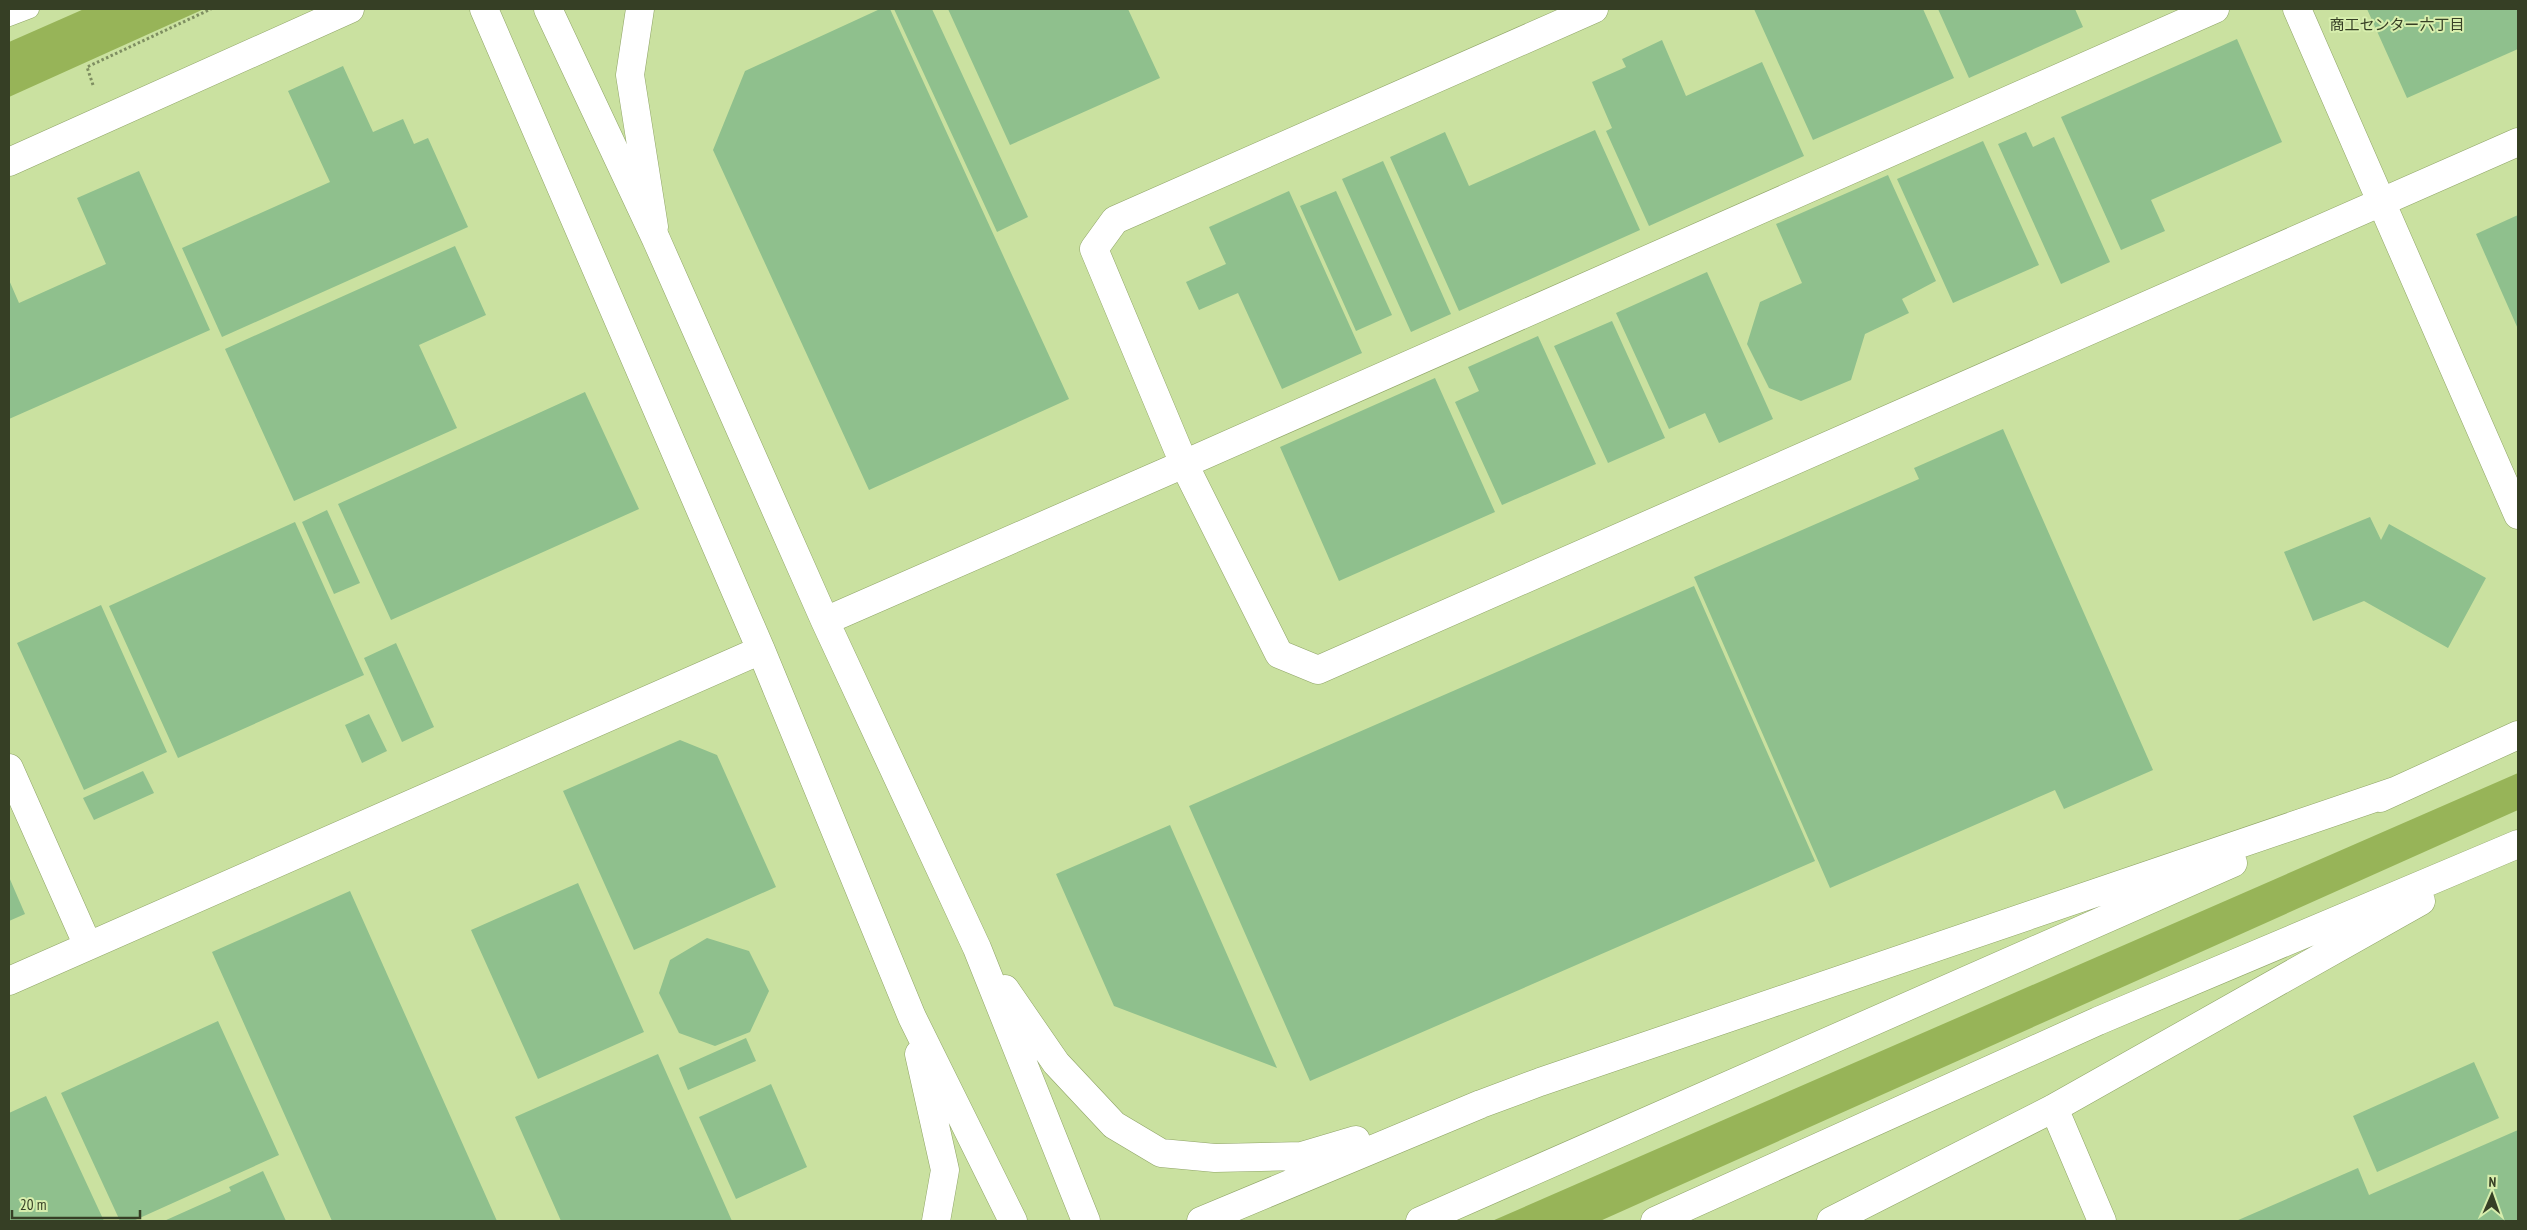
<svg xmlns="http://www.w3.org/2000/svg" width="2527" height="1230" viewBox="0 0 2527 1230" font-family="'PT Sans Narrow','Noto Sans JP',sans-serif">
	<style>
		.green { fill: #97b458 }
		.building { fill: #8fc08d }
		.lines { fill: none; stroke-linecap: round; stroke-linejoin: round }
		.service-casing { stroke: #8fa466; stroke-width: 19 }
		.minor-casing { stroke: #8fa466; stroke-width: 29 }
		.tertiary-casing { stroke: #8fa466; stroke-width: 29 }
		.path { stroke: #7e8e61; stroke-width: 3; stroke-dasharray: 2.5 2.5; stroke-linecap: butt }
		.service { stroke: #fff; stroke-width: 18 }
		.minor { stroke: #fff; stroke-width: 28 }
		.tertiary { stroke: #fff; stroke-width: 28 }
		.labels { text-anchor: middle; stroke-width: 4; stroke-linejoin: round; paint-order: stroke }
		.neighbourhood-label { font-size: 15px; fill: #363f25; stroke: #d7eead }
	</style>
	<rect width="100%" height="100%" fill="#cae1a0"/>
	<path class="green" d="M84 9H204L9 97V42Z
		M2518 773V810L1600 1221H1492Z"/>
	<path class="building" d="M880 9H890L1069 399 869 490 713 150 745 71Z
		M894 9H932L1028 217 997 232Z
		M948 9H1128L1160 78 1010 145Z
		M1754 9H1923L1954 78 1813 140Z
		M1938 9H2075L2083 27 1969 78Z
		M2367 9H2518V49L2407 98Z
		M2237 39 2282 142 2151 200 2165 231 2121 250 2061 117Z
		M1662 40 1686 96 1762 62 1804 156 1649 226 1606 131 1612 128 1592 82 1626 67 1622 59Z
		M343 66 373 132 403 119 414 144 428 138 468 227 222 337 182 248 330 182 288 91Z
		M1595 130 1640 230 1459 311 1390 157 1445 132 1469 186Z
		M2026 132 2033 147 2054 137 2110 262 2061 284 1998 144Z
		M1983 141 2039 265 1953 303 1897 179Z
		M1383 161 1451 314 1411 332 1342 179Z
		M139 171 210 330 9 419V280L19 303 106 264 77 198Z
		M1888 175 1936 281 1902 299 1909 313 1865 334 1851 380 1801 401 1769 388 1747 344 1760 302 1802 283 1776 224Z
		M1289 191 1362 353 1282 389 1238 293 1199 310 1186 282 1226 264 1209 227Z
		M1336 191 1392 315 1356 331 1300 206Z
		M2518 215V329L2476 234Z
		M455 246 486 315 419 345 457 428 294 501 225 349Z
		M1707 272 1773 419 1719 443 1705 413 1669 429 1616 313Z
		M1612 321 1665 438 1608 463 1554 346Z
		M1538 336 1596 464 1502 505 1455 402 1479 391 1468 367Z
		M1435 378 1495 512 1339 581 1280 447Z
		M585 392 639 509 391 620 338 504Z
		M2003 429 2153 770 2064 809 2055 790 1830 888 1694 577 1919 479 1914 468Z
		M327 510 360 583 334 594 302 522Z
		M2370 517 2381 540 2389 524 2486 578 2448 648 2364 601 2313 621 2284 552Z
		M295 522 364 675 178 758 109 606Z
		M1694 586 1815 861 1310 1081 1189 806Z
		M101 605 167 752 84 790 17 643Z
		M396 643 434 727 402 742 364 658Z
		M369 714 387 751 362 763 345 725Z
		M680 740 717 755 776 887 634 950 563 791Z
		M143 771 154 793 94 820 83 798Z
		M1170 825 1277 1068 1114 1006 1056 874Z
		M9 877 25 914 9 921Z
		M578 883 644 1032 538 1079 471 930Z
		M350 891 497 1221H332L212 952Z
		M707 938 749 951 769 991 750 1032 715 1046 679 1033 659 993 670 960Z
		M218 1021 279 1155 133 1221H120L61 1093Z
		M746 1038 756 1061 688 1090 679 1068Z
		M658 1054 732 1221H561L515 1117Z
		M2474 1062 2499 1118 2377 1172 2353 1116Z
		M771 1084 807 1167 736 1199 699 1117Z
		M46 1096 104 1221H9V1113Z
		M2518 1130V1221H2236L2358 1168 2369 1195Z
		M263 1171 286 1221H164L231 1191 229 1187Z"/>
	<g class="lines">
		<g class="service-casing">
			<path id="service" d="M9 17 30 9"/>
		</g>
		<g class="minor-casing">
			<path id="minor" d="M640 9 630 75 654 227
				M1184 464 2215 9"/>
		</g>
		<g class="tertiary-casing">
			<path id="tertiary" d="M484 9 761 650 912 1017 1013 1221
				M548 9 656 239 825 621 977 948 1086 1221
				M2297 9 2518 515
				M9 162 350 9
				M1184 464 1094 249 1115 220 1594 9
				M825 621 1184 464 1279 654 1318 670 2518 142
				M9 768 88 946
				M2380 798 2518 735
				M9 981 761 650
				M1005 989 1056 1063 1114 1125 1161 1153 1215 1158 1302 1156 1356 1140
				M919 1054 945 1170 936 1221
				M2054 1108 2102 1221
				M1201 1221 1481 1104 1540 1082 2395 791
				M1420 1221 2233 863
				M1655 1221 2098 1021 2518 844
				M1831 1221 2054 1108 2421 901"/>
		</g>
		<path class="path" d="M93 85 87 67 211 9"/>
		<use href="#service" class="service"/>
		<use href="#minor" class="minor"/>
		<use href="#tertiary" class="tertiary"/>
	</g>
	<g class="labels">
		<g class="neighbourhood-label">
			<text x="2397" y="30">商工センター六丁目</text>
		</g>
	</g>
	<rect width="2527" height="1230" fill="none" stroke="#363f25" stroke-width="20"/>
	<g transform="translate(2492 1195) rotate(2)" stroke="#d7eead" stroke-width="4" paint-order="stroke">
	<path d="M0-4L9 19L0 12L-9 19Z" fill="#363f25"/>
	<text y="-8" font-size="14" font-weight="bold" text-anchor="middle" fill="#363f25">N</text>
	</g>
	<path d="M12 1210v8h128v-8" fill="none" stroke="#363f25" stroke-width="2.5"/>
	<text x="20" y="1210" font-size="15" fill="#363f25" stroke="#d7eead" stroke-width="4" paint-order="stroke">20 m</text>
</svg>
